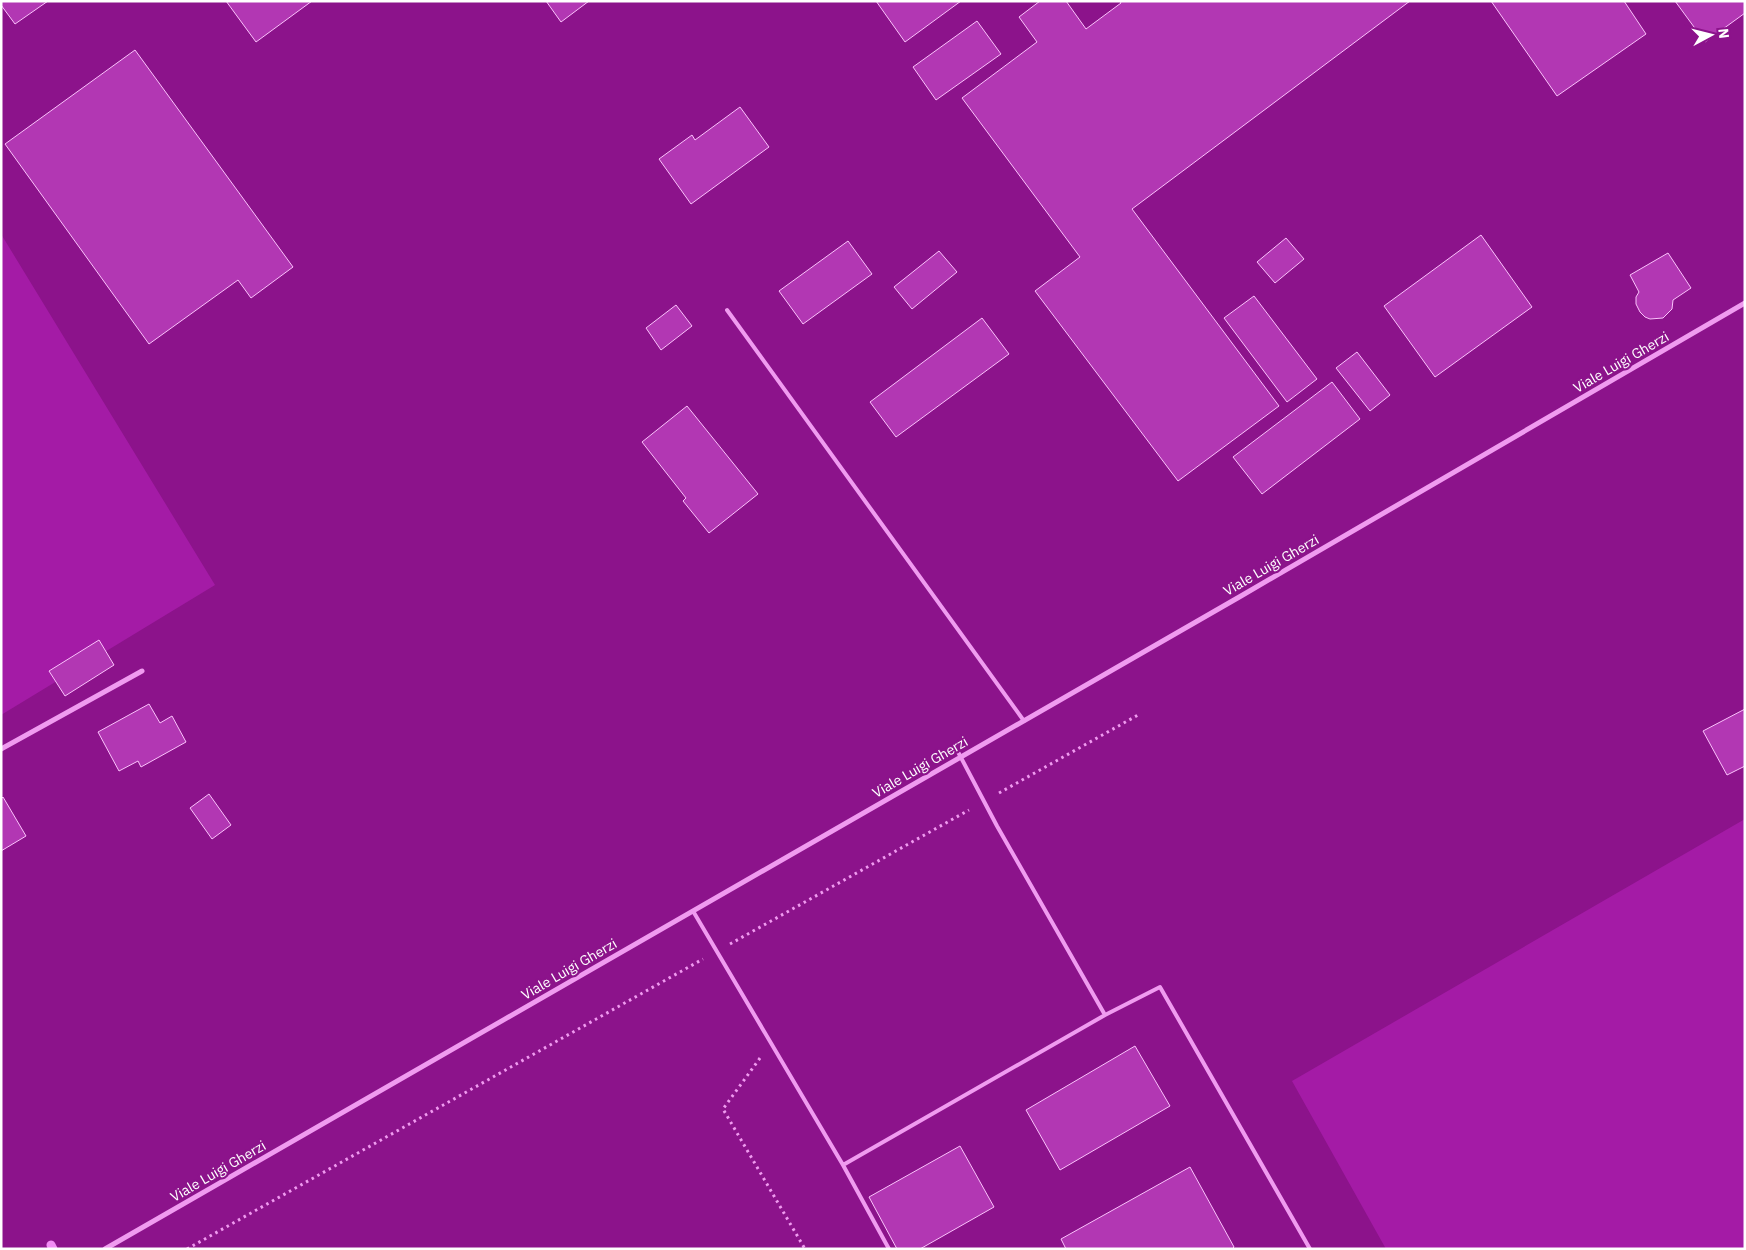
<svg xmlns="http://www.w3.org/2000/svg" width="1746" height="1250" viewBox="0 0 1746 1250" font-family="'IBM Plex Sans',sans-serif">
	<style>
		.green { fill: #a41ba6 }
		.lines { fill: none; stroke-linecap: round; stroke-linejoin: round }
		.stream { stroke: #f18df4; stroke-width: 9 }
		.building { fill: #b237b3; stroke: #fbc2fc }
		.path { stroke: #f09bf0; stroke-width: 3; stroke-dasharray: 2.5 4; stroke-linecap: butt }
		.service { stroke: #f09bf0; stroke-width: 4 }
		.minor { stroke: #f09bf0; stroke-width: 5 }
		.labels { text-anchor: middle; stroke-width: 4.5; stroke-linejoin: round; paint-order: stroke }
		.street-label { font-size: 14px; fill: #fff; stroke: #8c138b }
	</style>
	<rect width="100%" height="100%" fill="#8c138b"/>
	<path class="green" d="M1 234 215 585 1 715Z
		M1745 819V1249H1386L1292 1081Z"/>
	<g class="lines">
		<path class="stream" d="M51 1245 53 1249"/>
	</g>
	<path class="building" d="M1 1H48L15 24 1 5Z
		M226 1H312L256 42Z
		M546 1H589L561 22Z
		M876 1H961L905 42Z
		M1040 1H1066L1086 29 1121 3 1120 1H1410L1132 209 1279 406 1178 481 1035 291 1080 257 962 98 1037 42 1019 17Z
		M1491 1H1624L1646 34 1557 96Z
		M1675 1H1745V13L1705 42Z
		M977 21 1001 54 936 100 913 67Z
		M135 50 293 267 251 298 238 280 149 344 5 144Z
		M740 107 769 147 691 204 659 159 692 135 695 140Z
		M1481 235 1532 307 1435 377 1384 306Z
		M1286 238 1304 259 1275 283 1257 262Z
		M848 241 872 274 803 324 779 291Z
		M939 251 957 272 912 309 894 287Z
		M1668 253 1691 288 1673 300 1672 309 1663 318 1650 319 1645 317 1640 312 1636 304V297L1639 292 1630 275Z
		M1254 296 1317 379 1287 402 1224 318Z
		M676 305 692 326 661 350 646 328Z
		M982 318 1009 354 896 437 870 402Z
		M1357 352 1390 395 1370 411 1336 368Z
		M1332 382 1360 419 1262 494 1233 457Z
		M687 406 758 494 709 533 683 501 686 498 642 442Z
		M99 640 114 665 65 696 49 671Z
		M149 704 160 723 172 716 186 742 141 767 138 761 119 771 98 732Z
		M1745 709V766L1727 775 1703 731Z
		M209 794 231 825 212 839 190 808Z
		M3 797 26 836 1 851V799Z
		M1135 1046 1170 1106 1060 1170 1026 1110Z
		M960 1146 994 1207 920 1249H897L869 1197Z
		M1190 1167 1234 1247 1232 1249H1066L1061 1239Z"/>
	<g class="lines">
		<path class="path" d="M999 793 1138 715
			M730 944 969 810
			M760 1058 723 1109 805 1249
			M187 1249 703 959"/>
		<path class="service" d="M727 310 1024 721
			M957 750 997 826 1105 1015 1160 987 1310 1249
			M693 911 843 1165
			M889 1249 843 1165 1105 1015"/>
		<path class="minor" d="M1 749 142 671
			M105 1249 1241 596 1745 303"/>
	</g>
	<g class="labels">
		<g class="street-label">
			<text transform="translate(1621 362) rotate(-30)" y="5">Viale Luigi Gherzi</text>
			<text transform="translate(1271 565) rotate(-30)" y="5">Viale Luigi Gherzi</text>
			<text transform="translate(920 767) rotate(-30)" y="5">Viale Luigi Gherzi</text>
			<text transform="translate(569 969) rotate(-30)" y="5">Viale Luigi Gherzi</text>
			<text transform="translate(218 1171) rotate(-30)" y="5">Viale Luigi Gherzi</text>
		</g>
	</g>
	<rect width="1746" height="1250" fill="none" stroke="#ffffff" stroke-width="5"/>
	<g transform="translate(1711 35) rotate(83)" stroke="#8c138b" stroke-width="4" paint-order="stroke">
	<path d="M0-4L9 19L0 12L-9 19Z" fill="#ffffff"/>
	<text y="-8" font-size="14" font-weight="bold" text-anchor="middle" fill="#ffffff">N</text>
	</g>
</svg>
